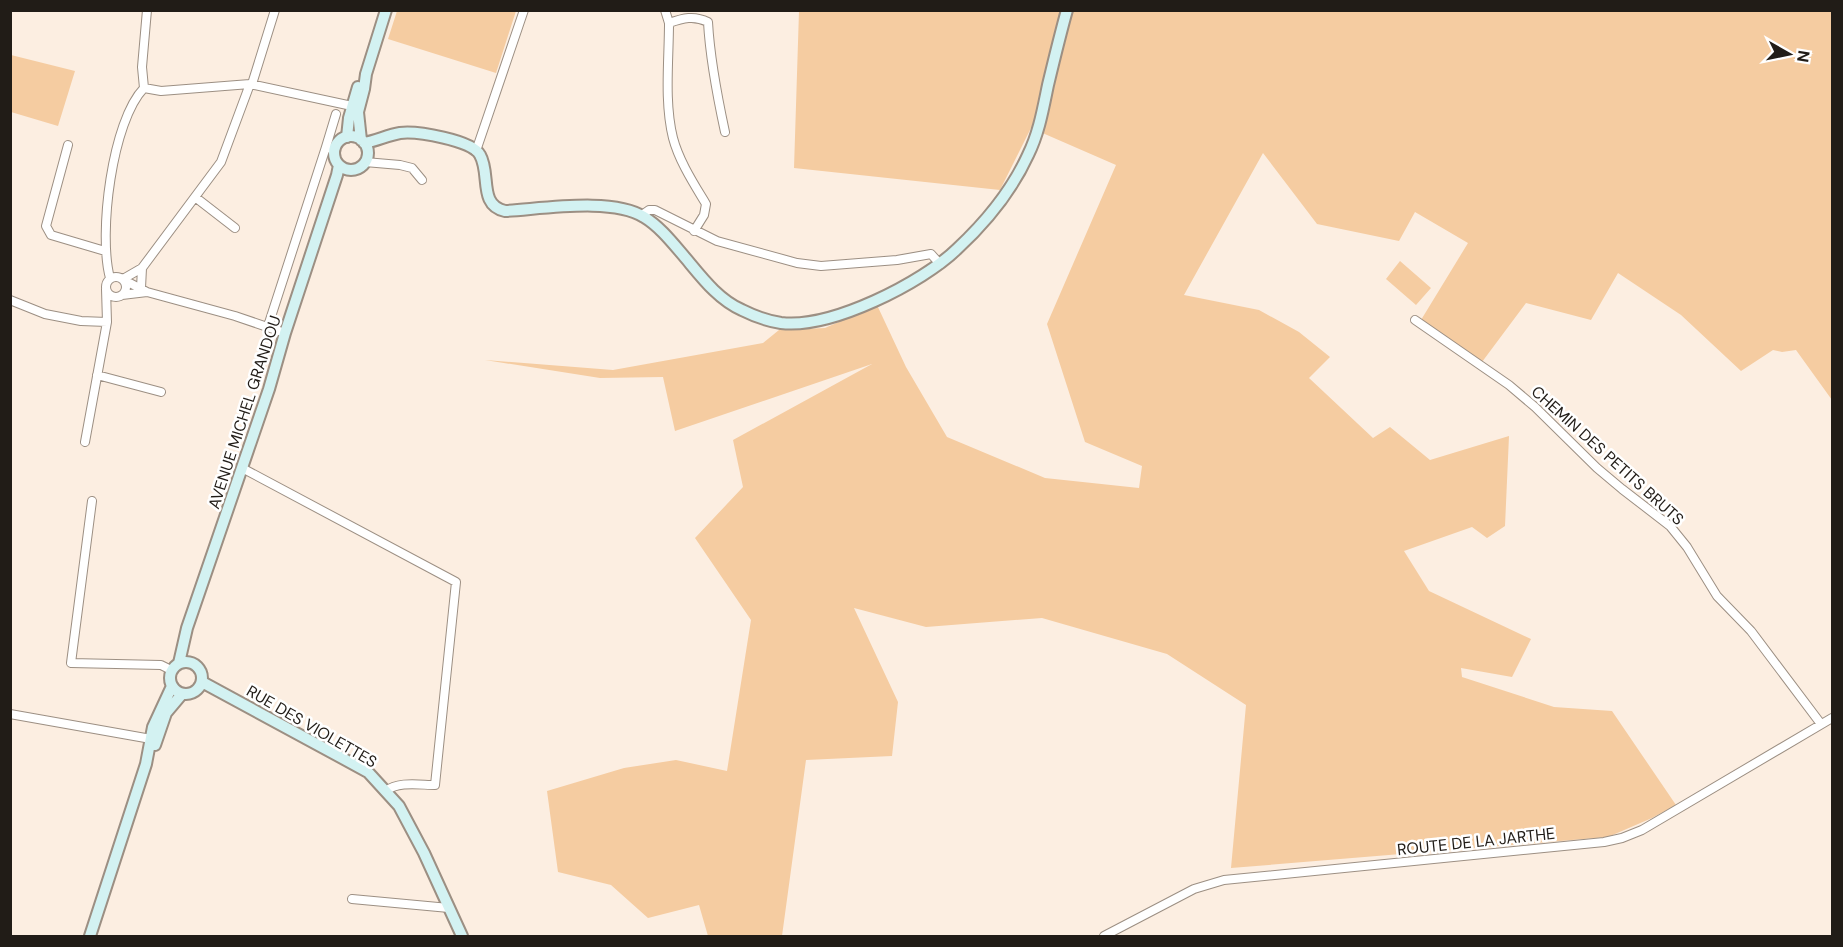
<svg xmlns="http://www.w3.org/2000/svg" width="1843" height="947" viewBox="0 0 1843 947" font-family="'DM Sans',sans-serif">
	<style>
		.green { fill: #f5cca1 }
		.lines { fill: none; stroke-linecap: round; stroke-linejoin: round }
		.street-casing { stroke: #9c8f83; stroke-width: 10 }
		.secondary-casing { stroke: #9c8f83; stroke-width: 14 }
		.street { stroke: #fff; stroke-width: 8 }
		.secondary { stroke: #d3f2f2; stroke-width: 10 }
		.labels { text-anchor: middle; stroke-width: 5; stroke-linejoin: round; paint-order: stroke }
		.street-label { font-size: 16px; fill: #211c17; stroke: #fff }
	</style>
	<rect width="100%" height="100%" fill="#fceee1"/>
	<path class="green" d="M397 11V10L516 11 496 73 388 39Z
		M799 11H1832V400L1796 350 1782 352 1773 350 1741 371 1681 315 1618 273 1591 320 1526 303 1482 362 1421 320 1468 243 1415 212 1399 241 1317 224 1263 153 1184 295 1259 310 1299 332 1330 357 1309 378 1373 438 1390 427 1430 460 1509 436 1505 526 1487 538 1472 527 1404 551 1429 591 1531 639 1512 677 1461 668 1462 677 1554 707 1612 711 1676 805 1652 818 1608 837 1231 868 1246 705 1167 654 1042 618 926 627 854 608 898 702 892 756 806 760 782 936H708L699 905 648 918 611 885 558 872 547 791 624 768 676 760 727 771 751 620 695 538 743 487 733 440 872 364 675 431 663 377 600 378 485 360 613 370 763 343 779 330 825 328 877 305 906 367 947 437 1045 478 1139 488 1142 466 1085 442 1047 324 1116 165 1031 128 1000 190 794 168Z
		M11 55 75 71 58 126 11 112Z
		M1400 261 1431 288 1416 305 1386 279Z"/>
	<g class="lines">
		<g class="street-casing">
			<path id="street" d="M665 10 669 23C669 60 664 102 673 138 679 161 694 184 706 204L704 215 694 231
				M669 23C683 18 694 15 708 22 710 59 717 95 725 132
				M252 84 275 10
				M144 88 161 91 250 84 352 106 353 110
				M144 88 142 67 147 10
				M68 145 46 226 51 235 105 251
				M326 147 336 114
				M476 151 524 10
				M365 162 400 165 412 168 422 180
				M195 197 235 228
				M642 215 649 210H655L717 241 797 263 821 266 897 260 931 254 940 264
				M142 268 221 162 250 84
				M106 287a10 10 0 1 1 20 0a10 10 0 1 1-20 0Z
				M110 278C98 234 112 121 144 88
				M123 279 142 268 141 288
				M147 292 235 316 285 333
				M122 295 147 292 124 280
				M10 300 45 314 81 321 107 322
				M1415 320 1509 385 1535 407 1597 468 1622 489 1670 526 1687 547 1717 596 1751 631 1821 724
				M268 326 326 147 335 150
				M97 375 161 392
				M85 442 107 322 106 289
				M242 468 456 582 435 785C420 785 398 781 386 791
				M92 501 71 663 161 665 171 670
				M10 714 151 739
				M352 899 449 908
				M1104 936 1194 889 1224 880 1604 842 1622 838 1642 830 1832 718"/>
		</g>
		<g class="secondary-casing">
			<path id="secondary" d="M334 153a17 17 0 1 1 34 0a17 17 0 1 1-34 0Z
				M347 137 349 118 358 87
				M361 140 358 112 364 89 366 74 386 10
				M364 143C376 141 388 135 400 133 417 131 472 140 480 155 491 174 478 205 505 211 542 209 613 197 644 217 659 226 671 241 683 255 700 275 717 299 742 310 754 316 767 321 781 323 831 329 922 283 957 249 986 222 1012 190 1028 155 1039 133 1043 109 1048 85 1054 60 1060 35 1067 10
				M170 678a16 16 0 1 1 32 0a16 16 0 1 1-32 0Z
				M179 663 187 628 269 389 285 333 337 175 339 165
				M202 682 368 772 399 806 424 853 462 936
				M155 745 166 713 182 694
				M90 936 146 764 153 727 172 686"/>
		</g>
		<use href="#street" class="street"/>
		<use href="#secondary" class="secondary"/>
	</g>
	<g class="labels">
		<g class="street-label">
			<text transform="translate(244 412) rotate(-72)" y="6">AVENUE MICHEL GRANDOU</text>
			<text transform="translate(1608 455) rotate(42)" y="6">CHEMIN DES PETITS BRUTS</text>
			<text transform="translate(312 726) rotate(30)" y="6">RUE DES VIOLETTES</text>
			<text transform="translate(1476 841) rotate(-6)" y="6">ROUTE DE LA JARTHE</text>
		</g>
	</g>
	<rect width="1843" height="947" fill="none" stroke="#211c17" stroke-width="24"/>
	<g transform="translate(1789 54) rotate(99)" stroke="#ffffff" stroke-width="4.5" paint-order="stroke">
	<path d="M0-4.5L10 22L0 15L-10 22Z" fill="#211c17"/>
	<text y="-9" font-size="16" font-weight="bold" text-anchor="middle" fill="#211c17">N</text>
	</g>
</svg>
